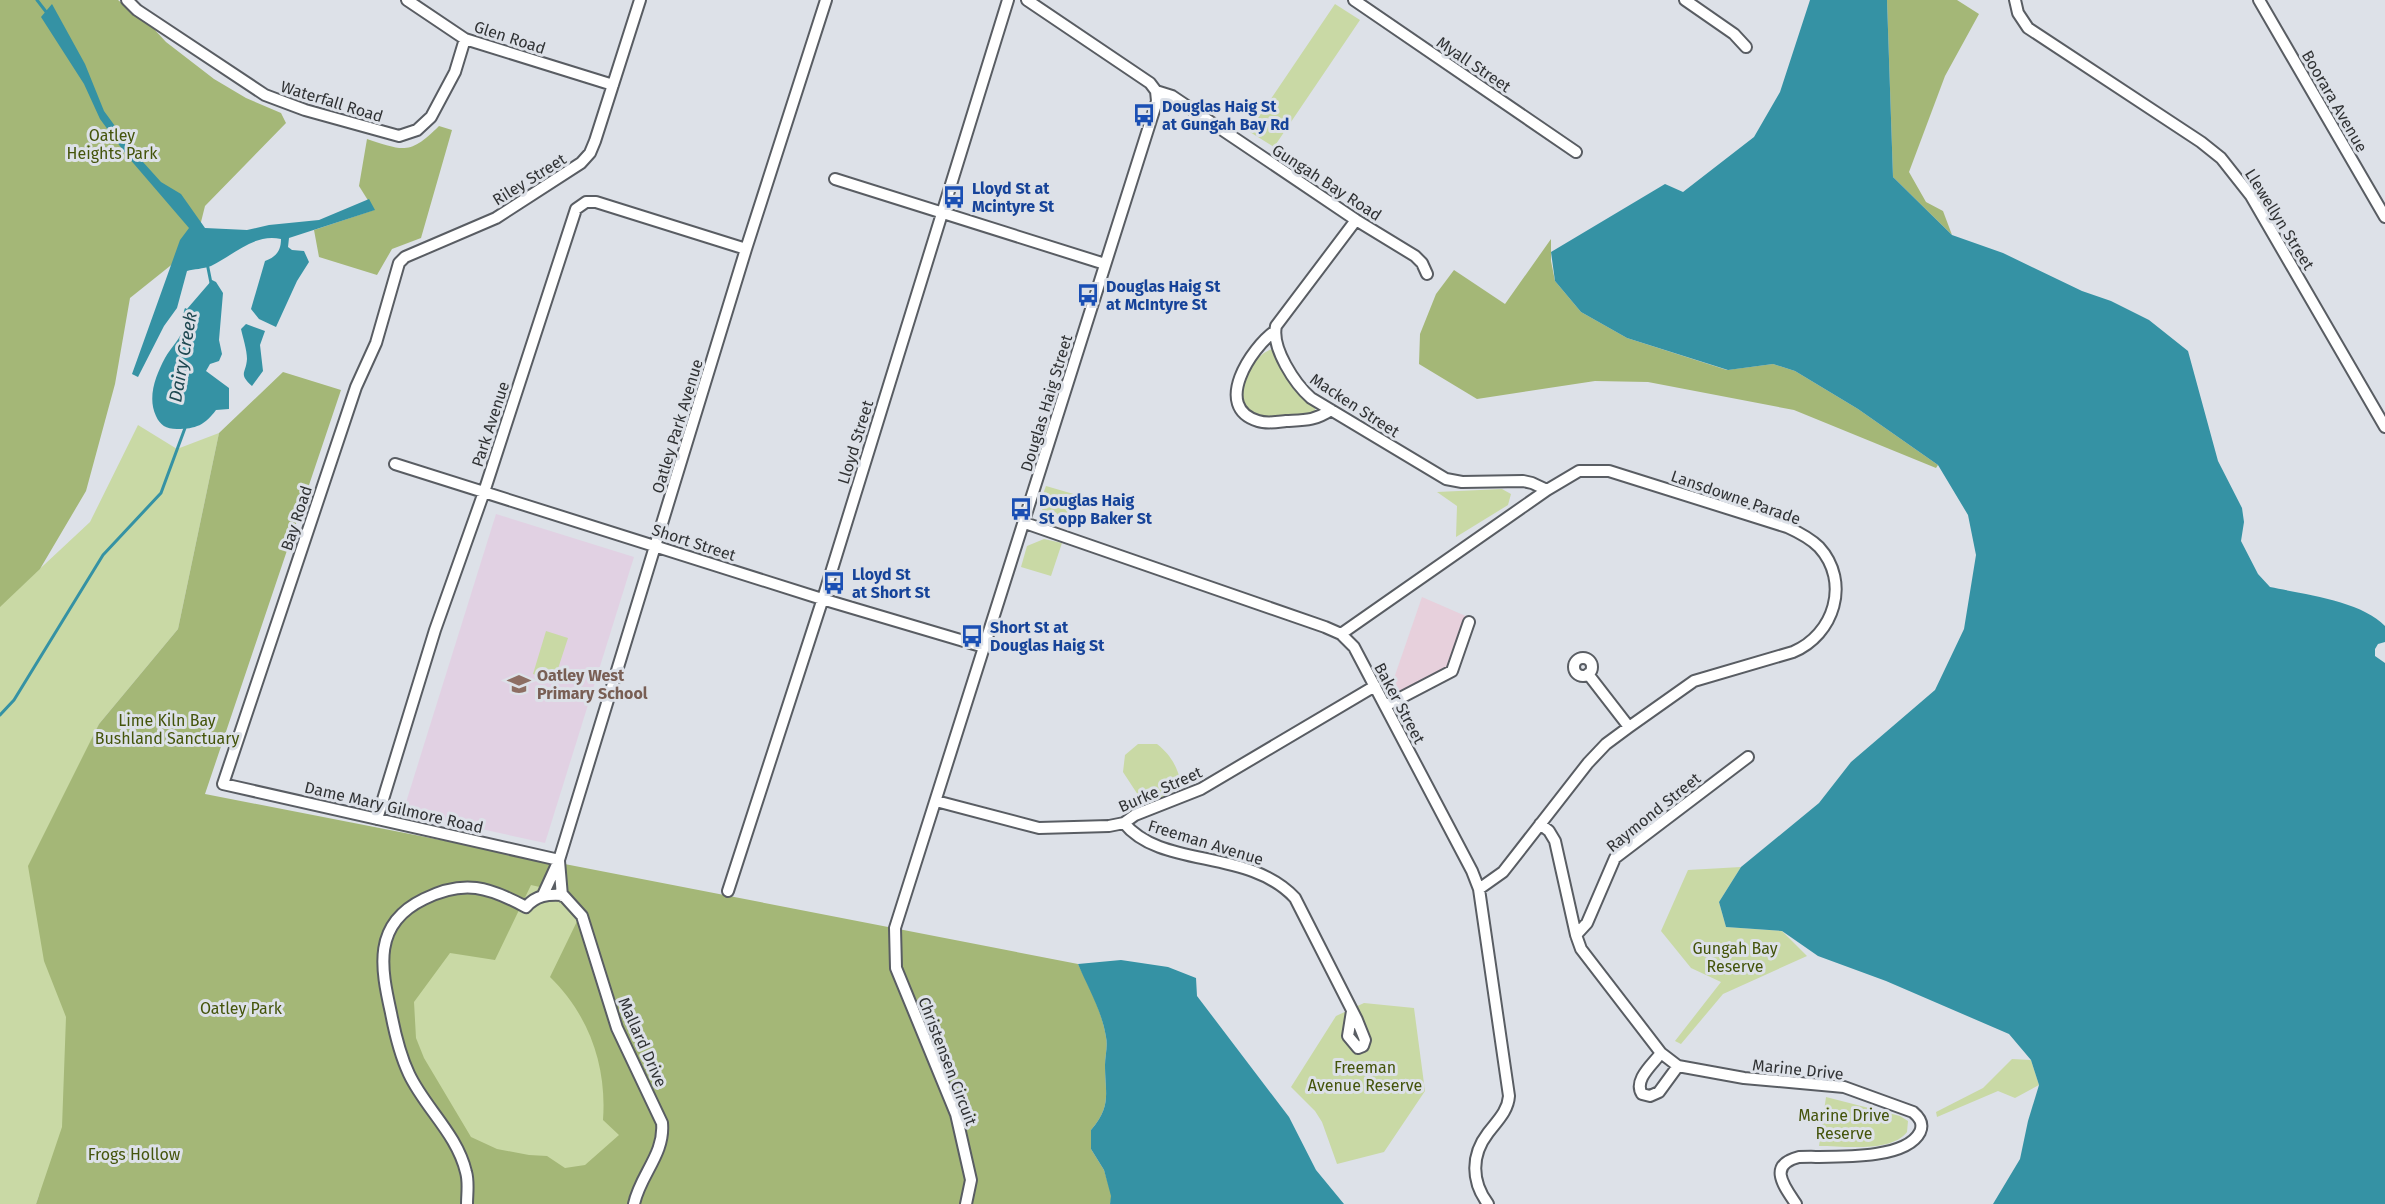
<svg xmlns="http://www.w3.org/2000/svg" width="2385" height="1204" viewBox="0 0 2385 1204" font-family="'Fira Sans',sans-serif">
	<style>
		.commercial { fill: #e7d0dc }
		.education { fill: #e1d1e3 }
		.green { fill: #c9d9a5 }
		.forest { fill: #a4b777; fill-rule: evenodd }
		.water { fill: #3592a4 }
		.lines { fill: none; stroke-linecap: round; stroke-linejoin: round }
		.stream { stroke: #3592a4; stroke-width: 3 }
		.street-casing { stroke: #595d63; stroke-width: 14 }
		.street { stroke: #fff; stroke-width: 10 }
		.labels { text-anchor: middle; stroke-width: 6; stroke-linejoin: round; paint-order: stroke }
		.street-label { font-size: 16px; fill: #303234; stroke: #dde1e8 }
		.transit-label { font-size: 16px; font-weight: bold; fill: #164399; stroke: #dde1e8; text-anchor: start }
		.park-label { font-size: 16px; fill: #44540b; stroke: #dde1e8 }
		.education-label { font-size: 16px; font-weight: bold; fill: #785e54; stroke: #dde1e8; text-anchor: start }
		.water-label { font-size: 18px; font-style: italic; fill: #1f4851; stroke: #dde1e8 }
	</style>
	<rect width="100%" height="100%" fill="#dde1e8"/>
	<path class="commercial" d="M1422 597 1468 617 1451 668 1400 695 1392 684Z"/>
	<path class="education" d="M496 514 634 557 545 843 403 812Z"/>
	<path class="green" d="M1335 4 1360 20 1274 147 1245 129 1252 127Z
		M1273 349 1295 391 1315 408V413L1267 418C1219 414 1250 353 1273 349Z
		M138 425 177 449 219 433 178 629 99 724 78 770 1082 995 1074 1135 39 1204V1195L36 1204H0V606L90 522Z
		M1046 486 1077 495 1067 524 1044 515 1040 502Z
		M1502 489 1511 494 1508 505 1456 537 1457 506 1437 492Z
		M1044 539 1062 543 1051 576 1021 567 1027 546Z
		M546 631 568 638 554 681 533 674Z
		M1138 744H1157C1172 756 1178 768 1182 787L1150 805 1140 798 1123 772 1125 755Z
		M1741 867 1719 902 1726 927 1782 931 1807 956 1723 994 1681 1044 1675 1041 1721 982 1691 968 1661 931 1688 870Z
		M1364 1003 1414 1008 1425 1091 1384 1152 1337 1164 1322 1122 1315 1111 1291 1087 1336 1016Z
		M2012 1059 2031 1060 2039 1085 2015 1098 1998 1091 1937 1117 1936 1112 1983 1088Z
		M1826 1097 1900 1116 1908 1121 1907 1132C1891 1153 1843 1146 1819 1146Z"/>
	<path class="forest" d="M0 0H118L154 29 166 42 214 79 246 98 281 113 286 123 205 206 195 246 130 298 115 384 86 491 40 569 0 607Z
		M1887 0H1957L1979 14 1945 76 1909 172 1926 202 1943 211 1952 235 1893 177Z
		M439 126 452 130 421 238 392 249 377 275 319 257 314 230 374 210 359 186 367 139C404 151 410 155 439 126Z
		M1551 239V261L1555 281 1581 312 1627 338 1727 370 1773 364 1795 371 1858 409 1938 465 1936 468 1794 410 1648 382 1595 381 1477 399 1419 364 1420 334 1436 294 1454 270 1505 304Z
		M283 372 341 390 205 794 1078 964C1089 987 1102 1011 1106 1037 1108 1046 1105 1056 1105 1065 1105 1094 1112 1105 1091 1130V1149L1104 1170 1112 1196 1110 1204H36L62 1127 66 1017 44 961 28 866 99 724 178 629 219 433ZM531 885 570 894 583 909 550 977C589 1015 607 1066 603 1120L619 1135 585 1165 565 1168 547 1156 529 1155 497 1149 471 1137 424 1058 416 1038 414 1002 450 953 495 960Z"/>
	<path class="water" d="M1810 0H1887L1893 177 1952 235 2003 253 2082 291 2111 301 2149 320 2188 351 2218 461 2242 508 2244 522 2241 541 2258 574 2270 587C2303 594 2362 601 2385 626V642L2378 644 2375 649V656L2385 663V1204H1993L2020 1159 2028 1121 2039 1085 2031 1060 2009 1034 1886 981 1818 956 1782 931 1726 927 1719 902 1741 867 1819 803 1851 762 1935 690 1964 629 1976 555 1968 515 1938 465 1858 409 1795 371 1773 364 1728 370 1627 338 1581 312 1555 281 1551 252 1665 184 1683 192 1754 137 1780 92Z
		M52 4 85 64 104 111 134 152 161 182 181 194 205 228 247 230 269 225 319 220 369 199 375 210 289 238 288 247 292 250 304 251 309 262 297 281 276 327 259 319 251 309 265 261C276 257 281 251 281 239 254 233 234 255 211 266 203 269 194 269 187 271L177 308 164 326 138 377 132 374 180 240 189 228 128 157 100 119 84 84 41 17Z
		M212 280 216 282 223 293 219 340 222 354 219 361 210 364 206 371 229 388V409L216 410C205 425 196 429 177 429 166 429 160 425 156 416 147 397 156 375 165 358 171 347 181 339 184 326 185 320 182 315 185 308L187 309Z
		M246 324 265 331 260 345 263 371 252 386C238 373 246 374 247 359 247 350 243 338 241 329Z
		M1121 960 1168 967 1196 978 1197 996 1289 1117 1316 1170 1344 1204H1110L1111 1196 1104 1170 1091 1149V1130C1112 1105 1105 1094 1105 1065 1105 1056 1108 1046 1106 1037 1102 1011 1088 988 1078 964Z"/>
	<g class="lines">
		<path class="stream" d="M37 0 47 13
			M207 263 211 283
			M0 715 14 700 103 555 161 493 185 428"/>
		<g class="street-casing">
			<path id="street" d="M127 0 137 10 265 95 305 110 399 136 417 130 431 117 455 72 465 39
				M407 0 465 39 613 85
				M1027 0 1150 83 1156 91 1172 96 1356 220 1415 256 1422 263 1427 274
				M1354 0 1576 152
				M1685 0 1734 34 1746 47
				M2015 0 2018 13 2028 28 2201 142 2221 158 2251 196 2385 427
				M2259 0 2385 217
				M835 179 1105 264
				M1356 220 1276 326C1271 348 1295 384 1311 398L1446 479 1462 482 1523 481 1532 483 1547 490
				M1275 331C1251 348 1212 407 1258 421 1267 424 1277 422 1286 421 1305 420 1314 421 1331 410
				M395 464 822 599 984 647
				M1025 523 1325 627 1341 634 1354 647 1472 871 1479 889 1509 1096C1508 1111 1497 1121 1488 1133 1471 1155 1471 1181 1488 1204
				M1341 634 1547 490 1579 471H1609L1787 527C1798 532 1810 538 1819 547 1851 582 1834 635 1793 652L1694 681 1629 727 1606 744 1588 763 1503 872 1479 889
				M1574 667a9 9 0 1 1 18 0a9 9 0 1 1-18 0Z
				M1588 674 1629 727
				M1385 706 1452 671 1469 622
				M936 801 1039 828 1109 826 1124 823 1135 815 1201 789 1375 686
				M377 819 435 630 484 492 576 209 586 202H596L746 249
				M1124 823C1161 869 1249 848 1295 898L1357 1020 1365 1040 1363 1046 1358 1048 1348 1036 1352 1011
				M1540 824 1549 831 1555 841 1576 935 1581 949 1661 1053 1678 1066 1744 1078 1844 1087 1913 1112C1919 1117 1924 1123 1920 1132 1905 1162 1827 1156 1799 1157 1767 1165 1784 1186 1796 1204
				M559 860 223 784 356 387 376 343 399 263 405 257 496 218 581 163 590 153 595 141 640 0
				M559 861 562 896
				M728 891 825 592 1008 0
				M543 895 559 860 746 249 826 0
				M1576 935 1587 923 1615 858 1748 757
				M1661 1053C1653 1064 1633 1080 1642 1094L1650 1096 1659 1092 1678 1066
				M467 1204C467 1194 469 1182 466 1172 457 1134 425 1108 409 1074 400 1055 395 1034 391 1013 381 968 372 924 424 899 464 879 489 887 526 907 536 895 548 894 563 895L582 916 617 1028 662 1123C665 1154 640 1175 634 1204
				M966 1204 971 1180 956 1114 896 968 895 928 1157 101 1156 91"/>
		</g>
		<use href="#street" class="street"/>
	</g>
	<defs>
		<g id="bus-bare" transform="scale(1.8)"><path d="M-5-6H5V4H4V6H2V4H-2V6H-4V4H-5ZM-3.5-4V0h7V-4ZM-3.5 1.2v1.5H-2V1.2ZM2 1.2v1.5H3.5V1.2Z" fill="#1a4fb4" stroke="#dde1e8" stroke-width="2.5" paint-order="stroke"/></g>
		<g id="school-bare" transform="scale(1.8)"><path d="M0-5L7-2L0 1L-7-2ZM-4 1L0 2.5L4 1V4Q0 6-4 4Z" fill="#8d6e63" stroke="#dde1e8" stroke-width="2.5" paint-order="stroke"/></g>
	</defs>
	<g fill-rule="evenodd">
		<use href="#bus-bare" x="1144" y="115"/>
		<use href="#bus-bare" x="954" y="197"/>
		<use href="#bus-bare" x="1088" y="295"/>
		<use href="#bus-bare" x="1021" y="509"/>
		<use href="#bus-bare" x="834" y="583"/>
		<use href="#bus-bare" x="972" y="636"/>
		<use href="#school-bare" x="519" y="684"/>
	</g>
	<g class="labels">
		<g class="street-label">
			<text transform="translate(510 37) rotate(18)" y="6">Glen Road</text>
			<text transform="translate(1474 64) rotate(34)" y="6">Myall Street</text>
			<text transform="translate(332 101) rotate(17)" y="6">Waterfall Road</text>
			<text transform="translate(2335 101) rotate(60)" y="6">Boorara Avenue</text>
			<text transform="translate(529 179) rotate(-32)" y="6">Riley Street</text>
			<text transform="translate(1327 182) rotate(33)" y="6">Gungah Bay Road</text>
			<text transform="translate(2280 219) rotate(58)" y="6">Llewellyn Street</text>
			<text transform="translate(1046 403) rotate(-73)" y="6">Douglas Haig Street</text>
			<text transform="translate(1355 405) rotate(33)" y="6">Macken Street</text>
			<text transform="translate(490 424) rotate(-72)" y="6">Park Avenue</text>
			<text transform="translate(677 426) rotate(-73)" y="6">Oatley Park Avenue</text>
			<text transform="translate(855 442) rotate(-73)" y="6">Lloyd Street</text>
			<text transform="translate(1736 497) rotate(19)" y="6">Lansdowne Parade</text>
			<text transform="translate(296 518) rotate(-72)" y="6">Bay Road</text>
			<text transform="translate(694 542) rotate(18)" y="6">Short Street</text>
			<text transform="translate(1400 703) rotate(62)" y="6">Baker Street</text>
			<text transform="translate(1160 789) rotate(-24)" y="6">Burke Street</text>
			<text transform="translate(394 807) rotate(13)" y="6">Dame Mary Gilmore Road</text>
			<text transform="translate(1653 812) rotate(-39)" y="6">Raymond Street</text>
			<text transform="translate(1206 842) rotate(17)" y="6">Freeman Avenue</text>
			<text transform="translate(643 1042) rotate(66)" y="6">Mallard Drive</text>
			<text transform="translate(948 1061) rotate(69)" y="6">Christensen Circuit</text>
			<text transform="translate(1798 1069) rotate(6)" y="6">Marine Drive</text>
		</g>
		<g class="transit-label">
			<text x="1162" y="112">Douglas Haig St<tspan x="1162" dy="18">at Gungah Bay Rd</tspan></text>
			<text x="972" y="194">Lloyd St at<tspan x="972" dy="18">Mcintyre St</tspan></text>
			<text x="1106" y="292">Douglas Haig St<tspan x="1106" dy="18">at McIntyre St</tspan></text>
			<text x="1039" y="506">Douglas Haig<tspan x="1039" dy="18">St opp Baker St</tspan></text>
			<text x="852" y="580">Lloyd St<tspan x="852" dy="18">at Short St</tspan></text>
			<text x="990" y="633">Short St at<tspan x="990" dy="18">Douglas Haig St</tspan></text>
		</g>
		<g class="park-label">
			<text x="112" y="141">Oatley<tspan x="112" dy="18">Heights Park</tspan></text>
			<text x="167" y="726">Lime Kiln Bay<tspan x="167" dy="18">Bushland Sanctuary</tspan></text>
			<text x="1735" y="954">Gungah Bay<tspan x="1735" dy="18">Reserve</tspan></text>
			<text x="241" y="1014">Oatley Park</text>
			<text x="1365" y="1073">Freeman<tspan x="1365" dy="18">Avenue Reserve</tspan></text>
			<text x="1844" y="1121">Marine Drive<tspan x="1844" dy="18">Reserve</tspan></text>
			<text x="134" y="1160">Frogs Hollow</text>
		</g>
		<g class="education-label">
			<text x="537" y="681">Oatley West<tspan x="537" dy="18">Primary School</tspan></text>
		</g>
		<g class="water-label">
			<text transform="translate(183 357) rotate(-80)" y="6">Dairy Creek</text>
		</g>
	</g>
</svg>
